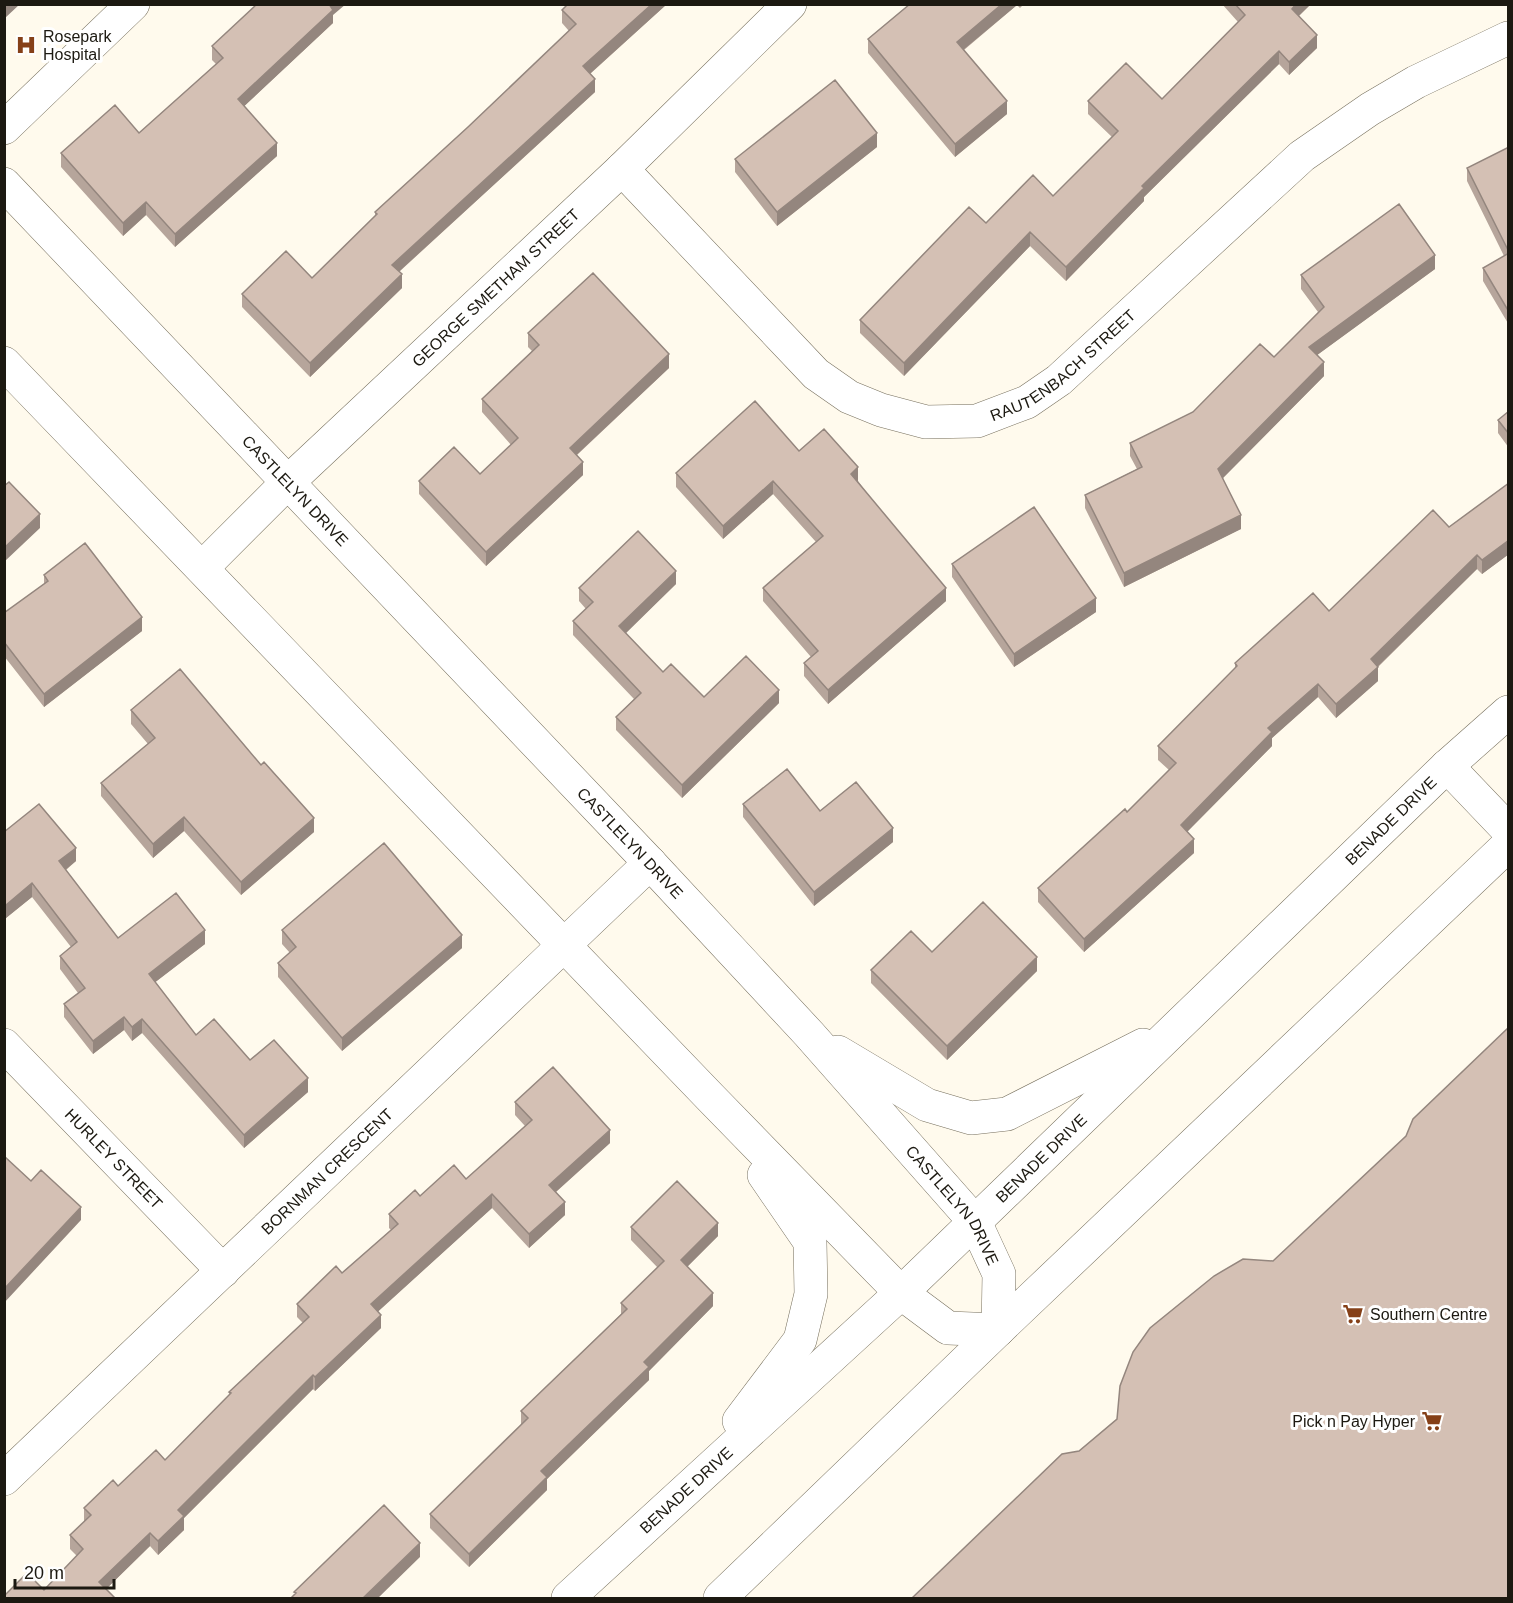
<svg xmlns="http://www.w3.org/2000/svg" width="1513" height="1603" viewBox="0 0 1513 1603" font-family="Arial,sans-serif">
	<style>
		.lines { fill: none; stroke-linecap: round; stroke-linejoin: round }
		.minor-casing { stroke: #77705e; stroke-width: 34 }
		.minor { stroke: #fff; stroke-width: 33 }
		.wall { fill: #b6a59b }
		.shaded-wall { fill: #94867e }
		.building { fill: #d4c0b4; stroke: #94867e; stroke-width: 1.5 }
		.labels { text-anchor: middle; stroke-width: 6; stroke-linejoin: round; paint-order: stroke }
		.poi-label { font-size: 16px; fill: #1c1911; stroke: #fff; text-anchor: start }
		.street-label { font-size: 16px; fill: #1c1911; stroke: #fff }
	</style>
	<rect width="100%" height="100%" fill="#fffaed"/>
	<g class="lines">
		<g class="minor-casing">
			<g id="minor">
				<path d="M4 128 133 4"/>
				<path id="s1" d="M622 169 816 374 849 397 881 410 926 422 977 421 1027 402 1059 380 1302 156 1370 109 1416 82 1508 38"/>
				<path id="s2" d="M4 184 650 863 809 1034 975 1222 999 1274 998 1330"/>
				<path d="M4 363 710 1097 901 1293 948 1328 998 1330"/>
				<path id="s3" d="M202 568 288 482 622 169 790 4"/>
				<path d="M1447 766 1508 830"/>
				<path id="s4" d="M4 1045 223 1271"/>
				<path d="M838 1052 927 1105 971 1118 1007 1114 1143 1045"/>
				<path d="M739 1421 800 1340 811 1294 810 1242 764 1175"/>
				<path id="s5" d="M4 1479 650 863"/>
				<path id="s6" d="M568 1598 901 1293 1447 766 1508 712"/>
				<path d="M720 1598 998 1330 1508 845"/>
			</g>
		</g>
		<use href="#minor" class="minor"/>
	</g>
	<path class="wall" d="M568 4H667L590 74 595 92 399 272 402 288 310 377 242 307V294L312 278 375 216V212L468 127 569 31 562 23V10Z
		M910 4H1024L1020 8 1017 5 964 50 1007 114 955 157 868 53V39Z
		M1222 4H1311L1299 16 1317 48 1289 75 1279 64 1144 197V201L1066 281 1030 246 904 376 860 333V320L986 223 1053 196 1112 137 1088 114V101L1162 99 1238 22Z
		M333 15V23L244 106 277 156 175 247 146 215 123 236 61 167V153L139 133 216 64 212 60V46Z
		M877 147 777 226 735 172V159Z
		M1509 147V325L1483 281V268L1504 256 1467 181V168Z
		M1435 269 1317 355 1324 376 1223 478 1241 529 1124 587 1085 508V495L1137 469 1130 456V443L1193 412 1274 357 1318 312 1301 289V275Z
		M528 333 669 368 577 455 583 475 486 566 419 494V481L480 474 511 445 482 412V399L532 351 528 347Z
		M1509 411V448L1498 433V420Z
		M799 451 858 481 946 601 828 704 804 676V663L811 657 763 601V588L816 542 773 494 723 539 676 487V473Z
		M1509 483V554L1482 574 1477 569 1378 667V681L1336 718 1318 697 1272 738V746L1187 832 1194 853 1084 952 1038 902V888L1127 812 1169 770 1158 760V746L1235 669V663L1329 611 1449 527Z
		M952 564 1096 612 1014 667 952 577Z
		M44 575 142 631 44 707 4 656V613L44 584Z
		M676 584 625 633 663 672 704 697 779 703 682 798 616 730V717L634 699 573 635V621L586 609 579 601V588Z
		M131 710 314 832 241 895 184 831 153 858 101 796V783L148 744 131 724Z
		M743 804 820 811 893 842 814 906 743 817Z
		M4 832 76 861 66 870 118 938 205 944 155 982 196 1035 250 1060 308 1092 244 1148 142 1033 132 1041 124 1030 93 1054 64 1017V1004L78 993 60 969V956L71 947 32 897 6 918 4 916Z
		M282 930 462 948 342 1051 278 977V963L290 953 282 944Z
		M932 952 1037 971 947 1060 871 983V970Z
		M515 1102 610 1143 556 1192 565 1215 529 1248 492 1208 378 1311 381 1328 315 1391 313 1389 184 1518V1530L158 1555 150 1546 106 1589 44 1590 77 1556 70 1549V1535L84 1522V1508L118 1486 165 1460 229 1395V1392L303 1323 297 1317V1304L342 1273 391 1230 389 1228V1214L420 1196 466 1179 525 1126 515 1115Z
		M631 1227 718 1236 687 1267 713 1306 649 1371V1380L547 1479V1490L469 1567 430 1528V1514L521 1425V1411L621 1314V1303L658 1268 631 1240Z"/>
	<path class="shaded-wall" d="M4 4H20L4 19Z
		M329 4H346L333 15V23L238 112V99Z
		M652 4H667L583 80V66Z
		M1002 4 1017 5 957 55V42Z
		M1296 4H1311L1292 22V9Z
		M1317 35V48L1289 75V62Z
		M1279 51V64L1144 197V201L1066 281V267L1142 186Z
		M595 79V92L392 278V265Z
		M1007 101V114L955 157V144Z
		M877 133V147L777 226V212Z
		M277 143V156L175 247V234Z
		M146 202V215L123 236V223Z
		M1030 232V246L904 376V363Z
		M1435 255V269L1309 361V347Z
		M402 274V288L310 377V363Z
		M669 354V368L570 461V448Z
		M1324 362V376L1218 483V469Z
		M583 462V475L486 566V552Z
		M858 467V481L851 487V474Z
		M773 481V494L723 539V526Z
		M40 514V528L4 562V548Z
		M1241 515V529L1124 587V573Z
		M1509 540V554L1482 574V560Z
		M1477 555V569L1371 673V659Z
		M676 571V584L619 640V626Z
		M946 588V601L828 704V690Z
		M1096 598V612L1014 667V654Z
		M142 617V631L44 707V694Z
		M1378 667V681L1336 718V704Z
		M1318 684V697L1272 738V746L1181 838V825L1268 728Z
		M779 690V703L682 798V785Z
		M184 817V831L153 858V844Z
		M314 818V832L241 895V882Z
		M893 828V842L814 906V892Z
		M1194 839V853L1084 952V939Z
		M76 848V861L59 875V861Z
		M32 883V897L6 918V905Z
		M205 930V944L149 987V974Z
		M462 935V948L342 1051V1038Z
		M1037 957V971L947 1060V1046Z
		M124 1017V1030L93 1054V1041Z
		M142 1019V1033L132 1041V1027Z
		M308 1078V1092L244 1148V1135Z
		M610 1130V1143L549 1198V1185Z
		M492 1194V1208L371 1318V1304Z
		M565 1202V1215L529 1248V1234Z
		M81 1207V1220L4 1303V1289Z
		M718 1223V1236L681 1273V1260Z
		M713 1293V1306L649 1371V1380L547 1479V1490L469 1567V1554L541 1471 644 1362Z
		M381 1315V1328L315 1391V1377Z
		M313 1375V1389L184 1518V1530L158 1555V1541L178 1510Z
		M150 1533V1546L99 1596V1582Z
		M420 1543V1557L377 1599H362Z"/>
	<path class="building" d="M257 4H329L333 10 238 99 277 143 175 234 146 202 123 223 61 153 115 105 139 133 223 58 212 46Z
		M568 4H652L583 66 595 79 392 265 402 274 310 363 242 294 286 251 312 278 377 214 375 212 468 127 576 24 562 10Z
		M910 4H1002L957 42 1007 101 955 144 868 39Z
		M1235 4H1296L1292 9 1317 35 1289 62 1279 51 1142 186 1144 188 1066 267 1030 232 904 363 860 320 969 207 986 223 1033 175 1053 196 1118 131 1088 101 1126 63 1162 99 1245 15Z
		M835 80 877 133 777 212 735 159Z
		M1509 147V252L1467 168Z
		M1399 204 1435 255 1309 347 1324 362 1218 469 1241 515 1124 573 1085 495 1142 467 1130 443 1193 412 1260 344 1274 357 1324 307 1301 275Z
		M1509 253V312L1483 268Z
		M593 273 669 354 570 448 583 462 486 552 419 481 454 447 480 474 518 438 482 399 539 345 528 333Z
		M755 401 799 451 824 429 858 467 851 474 946 588 828 690 804 663 818 651 763 588 823 536 773 481 723 526 676 473Z
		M1509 411V434L1498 420Z
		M9 482 40 514 4 548V486Z
		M1509 483V540L1482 560 1477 555 1371 659 1378 667 1336 704 1318 684 1268 728 1272 732 1181 825 1194 839 1084 939 1038 888 1125 809 1127 812 1176 763 1158 746 1237 666 1235 663 1313 593 1329 611 1433 510 1449 527Z
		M1034 507 1096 598 1014 654 952 564Z
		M638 531 676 571 619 626 663 672 671 664 704 697 746 656 779 690 682 785 616 717 641 693 573 621 593 602 579 588Z
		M85 543 142 617 44 694 4 642V613L48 581 44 575Z
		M180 669 261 765 264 762 314 818 241 882 184 817 153 844 101 783 155 738 131 710Z
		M787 769 820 811 856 782 893 828 814 892 743 804Z
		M39 804 76 848 59 861 118 938 176 893 205 930 149 974 196 1035 214 1019 250 1060 274 1040 308 1078 244 1135 142 1019 132 1027 124 1017 93 1041 64 1004 85 988 60 956 77 942 32 883 6 905 4 903V832Z
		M384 843 462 935 342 1038 278 963 296 947 282 930Z
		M983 902 1037 957 947 1046 871 970 911 931 932 952Z
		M1509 1027V1599H911L1062 1454 1079 1451 1117 1419 1120 1386 1133 1352 1150 1328 1214 1276 1243 1259 1273 1261 1406 1136 1413 1119Z
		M553 1067 610 1130 549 1185 565 1202 529 1234 492 1194 371 1304 381 1315 315 1377 313 1375 178 1510 184 1516 158 1541 150 1533 99 1582 116 1599H4V1596L27 1573 44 1590 83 1549 70 1535 91 1515 84 1508 113 1480 118 1486 156 1450 165 1460 231 1393 229 1392 309 1317 297 1304 336 1266 342 1273 398 1224 389 1214 415 1190 420 1196 454 1165 466 1179 532 1120 515 1102Z
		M4 1156 31 1181 41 1170 81 1207 4 1289Z
		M677 1181 718 1223 681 1260 713 1293 644 1362 649 1367 541 1471 547 1477 469 1554 430 1514 528 1418 521 1411 627 1309 621 1303 664 1261 631 1227Z
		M384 1505 420 1543 362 1599H290L296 1593 294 1592Z"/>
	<defs>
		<g id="hospital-bare" transform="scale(1.62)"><path d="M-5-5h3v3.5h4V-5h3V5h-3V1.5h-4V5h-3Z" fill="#854018" stroke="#fff" stroke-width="2.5" paint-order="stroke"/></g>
		<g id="supermarket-bare" transform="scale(1.62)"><path d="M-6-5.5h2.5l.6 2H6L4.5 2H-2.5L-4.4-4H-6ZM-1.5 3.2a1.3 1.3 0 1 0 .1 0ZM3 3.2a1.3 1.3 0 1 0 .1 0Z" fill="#854018" stroke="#fff" stroke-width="2.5" paint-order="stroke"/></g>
	</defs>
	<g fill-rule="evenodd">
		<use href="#hospital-bare" x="26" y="45"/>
		<use href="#supermarket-bare" x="1353" y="1314"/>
		<use href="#supermarket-bare" x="1432" y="1421"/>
	</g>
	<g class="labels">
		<g class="poi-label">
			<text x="43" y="42">Rosepark<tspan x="43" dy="18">Hospital</tspan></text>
			<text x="1370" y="1320">Southern Centre</text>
			<text x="1415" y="1427" text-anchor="end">Pick n Pay Hyper</text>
		</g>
		<g class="street-label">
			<text dy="6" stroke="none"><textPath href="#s3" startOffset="406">GEORGE SMETHAM STREET</textPath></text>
			<text dy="6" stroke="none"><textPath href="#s1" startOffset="558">RAUTENBACH STREET</textPath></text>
			<text dy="6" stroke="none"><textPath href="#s2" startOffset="423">CASTLELYN DRIVE</textPath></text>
			<text dy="6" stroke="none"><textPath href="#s6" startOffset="1132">BENADE DRIVE</textPath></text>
			<text dy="6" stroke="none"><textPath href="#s2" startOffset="909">CASTLELYN DRIVE</textPath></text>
			<text dy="6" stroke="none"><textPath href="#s4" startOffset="158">HURLEY STREET</textPath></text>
			<text dy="6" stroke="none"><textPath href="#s6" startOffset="646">BENADE DRIVE</textPath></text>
			<text dy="6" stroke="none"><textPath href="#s5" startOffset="446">BORNMAN CRESCENT</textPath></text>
			<text dy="6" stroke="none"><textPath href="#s2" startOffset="1395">CASTLELYN DRIVE</textPath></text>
			<text dy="6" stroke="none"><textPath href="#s6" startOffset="160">BENADE DRIVE</textPath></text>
		</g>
	</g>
	<rect width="1513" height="1603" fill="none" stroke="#1c1911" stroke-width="12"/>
	<path d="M15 1579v9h99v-9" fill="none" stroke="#1c1911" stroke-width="3"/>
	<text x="24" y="1579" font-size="18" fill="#1c1911" stroke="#ffffff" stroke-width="4.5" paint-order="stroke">20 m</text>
</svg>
